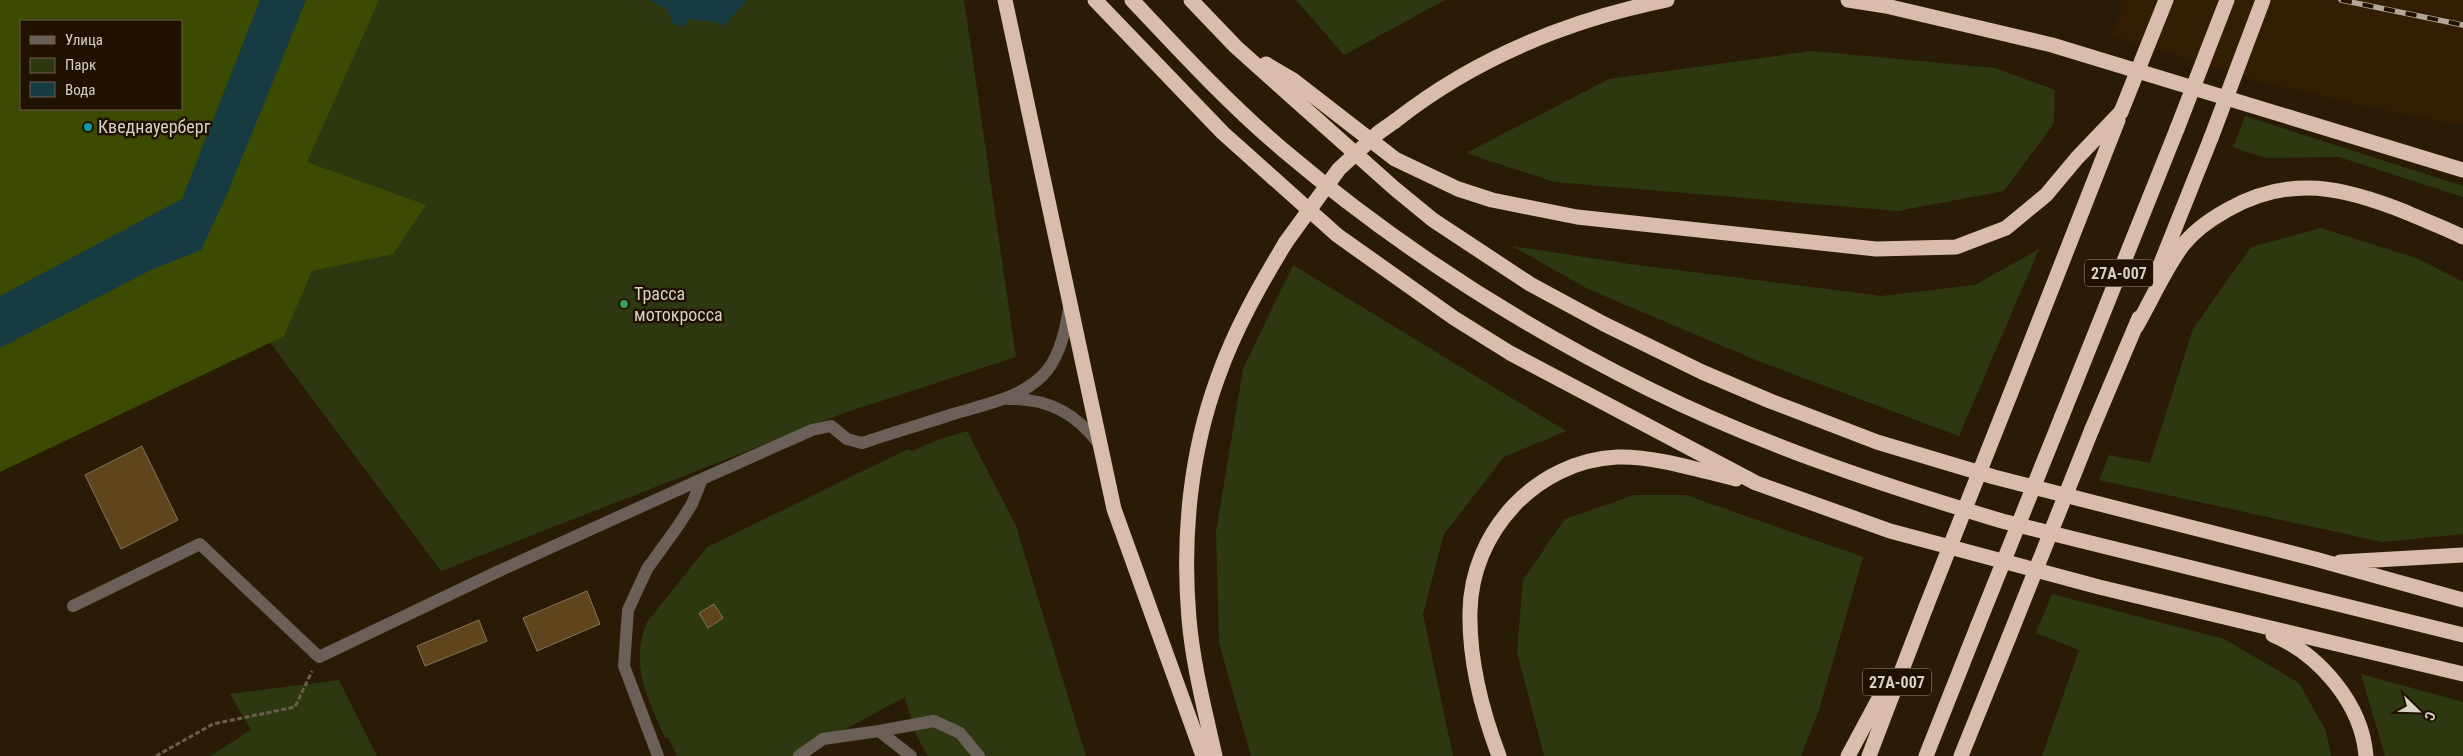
<svg xmlns="http://www.w3.org/2000/svg" width="2463" height="756" viewBox="0 0 2463 756" font-family="'Roboto Condensed',sans-serif">
	<style>
		.built { fill: #321f03 }
		.green { fill: #2e3810 }
		.forest { fill: #3c4a02; fill-rule: evenodd }
		.water { fill: #153c43 }
		.building { fill: #60441c; stroke: #86735c }
		.lines { fill: none; stroke-linecap: round; stroke-linejoin: round }
		.path { stroke: #6b5e4c; stroke-width: 3; stroke-dasharray: 5 2.5; stroke-linecap: butt }
		.minor { stroke: #6b6059; stroke-width: 12 }
		.highway { stroke: #d9bcab; stroke-width: 15 }
		.rail-casing { stroke: #b1a597; stroke-width: 5.5 }
		.rail { stroke: #201100; stroke-width: 4; stroke-dasharray: 11; stroke-linecap: butt }
		.highway-bridge { stroke: #d9bcab; stroke-width: 15 }
		.culture-dot { fill: #0f9aa8; stroke: #201100; stroke-width: 2 }
		.leisure-dot { fill: #2e9e5b; stroke: #201100; stroke-width: 2 }
		.labels { text-anchor: middle; stroke-width: 5; stroke-linejoin: round; paint-order: stroke }
		.shield { fill: #201100; stroke: #a29789; stroke-width: 1 }
		.shield-label { font-size: 16px; font-weight: bold; fill: #dad0c4 }
		.poi-label { font-size: 18px; fill: #dad0c4; stroke: #201100; text-anchor: start }
	</style>
	<rect width="100%" height="100%" fill="#2a1b06"/>
	<path class="built" d="M2121 0H2463V125L2405 115 2258 81 2111 35 2121 14Z"/>
	<path class="green" d="M306 0H964L1016 357 847 412 441 571 201 250Z
		M1296 0H1445L1344 55Z
		M1812 51 1995 68 2055 90 2054 123 2004 191 1898 211 1554 182 1466 153 1609 79Z
		M2245 116 2463 186V197L2339 157 2265 158 2233 147Z
		M2321 228 2419 259 2463 282V534L2382 542 2099 480 2109 455 2150 463 2193 329 2251 247Z
		M1512 246 1630 264 1881 296 1975 285 2039 249 1959 436 1758 361 1588 289Z
		M1293 265 1566 431 1504 457 1444 534 1423 614 1453 756H1251L1219 643 1216 532 1243 369Z
		M967 431 1016 526 1086 756H928L916 735 905 697 796 756H677L668 737 665 738C648 698 629 666 647 622L707 547 908 449 913 451 937 440Z
		M1634 495H1686L1863 557 1819 710 1801 756H1544L1517 652 1523 580 1565 519Z
		M2052 594 2224 639 2299 683 2326 731 2331 756H2042L2079 650 2036 633Z
		M2361 674 2463 702V756H2385Z
		M339 680 377 756H210L251 730 230 694Z"/>
	<path class="forest" d="M0 0H379L307 162 426 205 393 254 312 271 284 336 0 472ZM21 21H181V109H21Z"/>
	<path class="water" d="M260 0H306L228 192 201 250 151 270 0 348V296L182 199Z
		M649 0H746L724 26 715 22 688 19 685 27 673 24 667 9Z"/>
	<path class="building" d="M142 446 178 520 121 549 85 475Z
		M587 591 600 624 537 651 523 618Z
		M714 604 723 618 708 628 699 613Z
		M479 620 487 641 425 666 417 646Z"/>
	<g class="lines">
		<path class="path" d="M156 756 213 724 295 707 312 671"/>
		<path class="minor" d="M1008 399C1047 398 1076 413 1099 444
			M73 606 200 544 319 657 499 571 702 479
			M879 731 934 721 960 733 979 756
			M658 756 624 666 628 610 647 569 678 526 692 504 702 479 812 430 831 426 847 439 862 443C892 433 923 424 953 414 983 405 1021 398 1043 375 1059 359 1066 329 1069 307
			M799 756 823 739 879 731 911 756"/>
		<path class="highway" d="M1005 0 1114 509 1203 756
			M1095 0 1223 133 1337 235 1454 318 1510 353 1756 483 1890 531 2099 587 2463 674
			M1132 0C1180 51 1229 104 1282 149 1394 244 1518 324 1649 389 1762 445 1882 485 2002 521L2463 635
			M1191 0 1236 47 1394 188 1433 220 1530 284 1604 324 1702 372 1770 401 1877 442 1994 477 2315 559 2463 600
			M1848 0 1886 6 2052 45 2463 170
			M1266 64 1293 80 1395 159 1458 189 1492 200 1577 217 1876 249 1956 247 2006 228 2046 195 2077 158 2121 112
			M1395 121C1475 58 1569 20 1667 0
			M2155 278 2211 138
			M2136 327C2150 303 2166 267 2183 245 2194 231 2211 219 2227 210 2290 174 2344 187 2408 213 2426 221 2445 228 2463 237
			M2010 395 2118 120
			M2062 416 2177 129
			M2092 429 2139 318
			M2340 562 2463 555
			M2273 635C2319 654 2362 704 2366 756
			M1215 756C1205 711 1193 665 1189 619 1182 538 1190 453 1218 377 1235 329 1260 285 1286 242
			M1499 756C1482 711 1469 660 1470 612 1471 532 1536 461 1617 457 1656 456 1698 470 1736 479
			M1848 756 1891 676
			M1869 756 1926 607
			M1926 756 1978 625
			M1961 756 2009 637"/>
		<g class="rail-casing">
			<path id="rail" d="M2341 0 2463 25"/>
		</g>
		<use href="#rail" class="rail"/>
		<path class="highway-bridge" d="M2121 112 2166 0
			M2177 129 2227 0
			M2211 138 2263 0
			M1286 242 1339 169 1378 133 1395 121
			M1926 607 2010 395
			M1978 625 2062 416
			M2009 637 2092 429"/>
	</g>
	<circle class="culture-dot" cx="88" cy="127" r="5"/>
	<circle class="leisure-dot" cx="624" cy="304" r="5"/>
	<g class="labels">
		<g class="shield">
			<rect x="2085" y="259.5" width="68" height="27" rx="4"/>
			<rect x="1863" y="668.5" width="68" height="27" rx="4"/>
		</g>
		<g class="shield-label">
			<text x="2119" y="279">27А-007</text>
			<text x="1897" y="688">27А-007</text>
		</g>
		<g class="poi-label">
			<text x="98" y="133">Кведнауерберг</text>
			<text x="634" y="300">Трасса<tspan x="634" dy="21">мотокросса</tspan></text>
		</g>
	</g>
	<rect x="20" y="20" width="162" height="90" fill="#201100" stroke="#6a5d4e"/>
	<rect x="30" y="36" width="25" height="8" fill="#6b6059" stroke="#6a5d4e"/>
	<text x="65" y="45" font-size="15" fill="#dad0c4">Улица</text>
	<rect x="30" y="58" width="25" height="15" fill="#2e3810" stroke="#6a5d4e"/>
	<text x="65" y="70" font-size="15" fill="#dad0c4">Парк</text>
	<rect x="30" y="82" width="25" height="15" fill="#153c43" stroke="#6a5d4e"/>
	<text x="65" y="95" font-size="15" fill="#dad0c4">Вода</text>
	<g transform="translate(2418 711) rotate(113)" stroke="#201100" stroke-width="4" paint-order="stroke">
	<path d="M0-4L9 19L0 12L-9 19Z" fill="#dad0c4"/>
	<text y="-8" font-size="14" font-weight="bold" text-anchor="middle" fill="#dad0c4">С</text>
	</g>
</svg>
